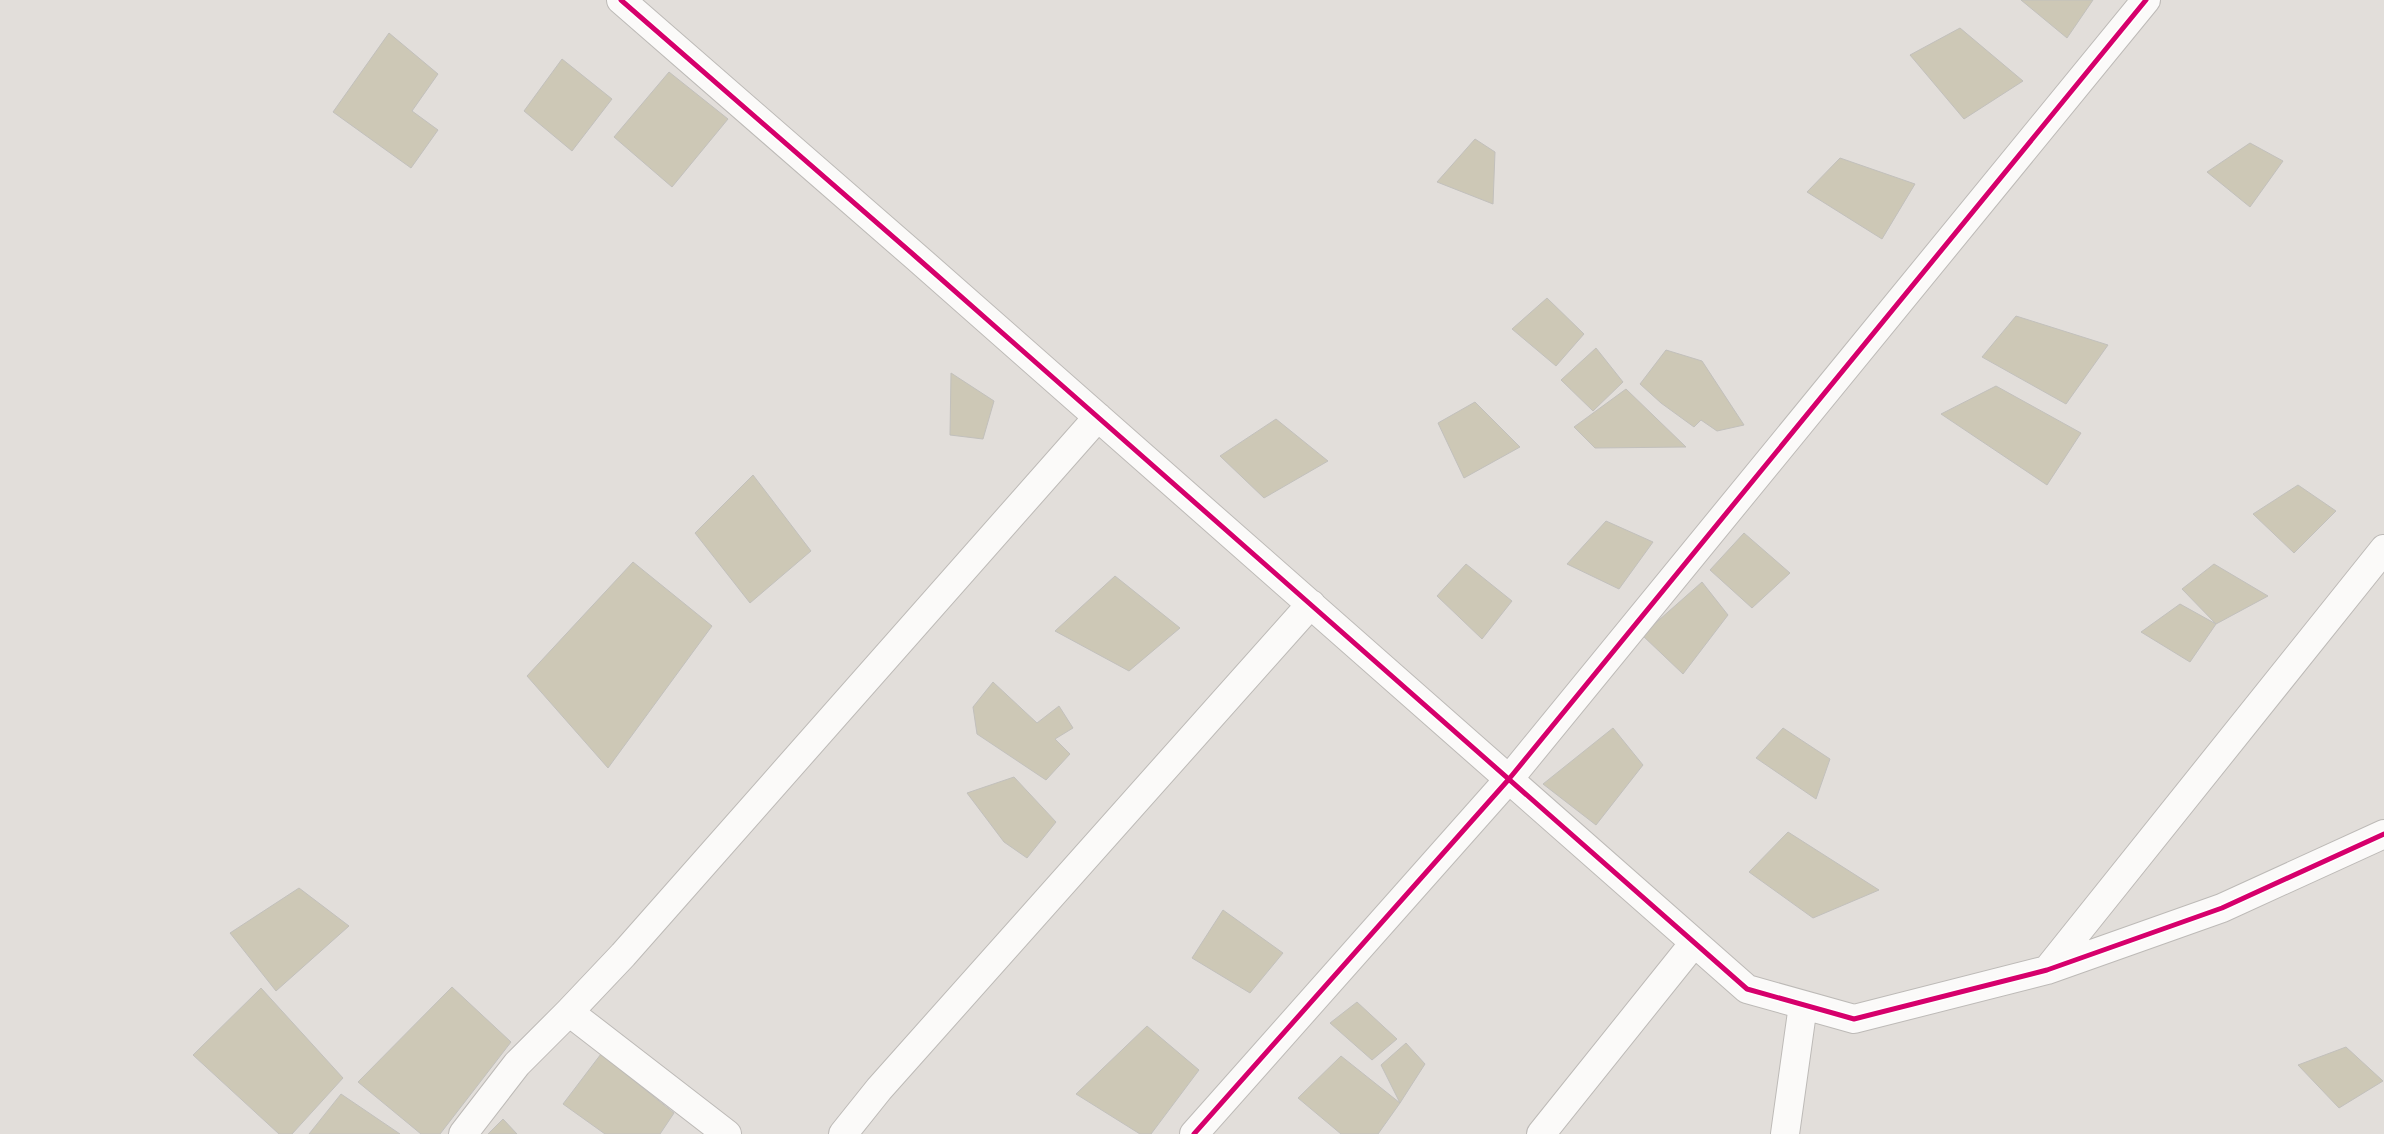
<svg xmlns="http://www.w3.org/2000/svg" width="2384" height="1134" viewBox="0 0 2384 1134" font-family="'Space Grotesk',sans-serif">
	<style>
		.building { fill: #cdc8b6; stroke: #c2c0bc }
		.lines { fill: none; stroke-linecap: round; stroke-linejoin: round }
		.minor-casing { stroke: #bdbab7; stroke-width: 30 }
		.minor { stroke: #fbfaf9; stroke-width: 28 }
		.cycleway-casing { stroke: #fff; stroke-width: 8 }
		.cycleway { stroke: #d6006c; stroke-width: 5 }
	</style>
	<rect width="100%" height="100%" fill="#e2deda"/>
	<path class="building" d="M2021 0H2093L2067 38Z
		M1960 28 2023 81 1964 119 1910 55Z
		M389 33 438 74 412 111 438 130 411 168 333 112Z
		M562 59 612 99 572 151 524 111Z
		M669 72 728 119 672 187 614 137Z
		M1475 139 1495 152 1493 204 1437 182Z
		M2250 143 2283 161 2250 207 2207 172Z
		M1840 158 1915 184 1882 239 1807 192Z
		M1547 298 1584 334 1556 366 1512 329Z
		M2016 316 2108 345 2066 404 1982 357Z
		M1596 348 1623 382 1593 411 1561 380Z
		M1666 350 1702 361 1744 425 1717 431 1701 420 1694 427 1661 403 1640 384Z
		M951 373 994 401 983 439 950 435Z
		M1996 386 2081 433 2047 485 1941 414Z
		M1626 389 1686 447 1595 448 1574 427Z
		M1475 402 1520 447 1464 478 1438 423Z
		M1276 419 1328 461 1264 498 1220 456Z
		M753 475 811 551 750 603 695 533Z
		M2298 485 2336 511 2294 553 2253 514Z
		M1606 521 1653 542 1619 589 1567 564Z
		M1744 533 1790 573 1752 608 1710 570Z
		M633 562 712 626 608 768 527 676Z
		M1466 564 1512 601 1482 639 1437 596Z
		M2214 564 2268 596 2216 624 2182 589Z
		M1115 576 1180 628 1129 671 1055 631Z
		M1702 582 1728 615 1683 674 1642 635Z
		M2180 604 2216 624 2190 662 2141 632Z
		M993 682 1037 723 1059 706 1073 728 1055 739 1070 754 1046 780 977 734 973 707Z
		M1613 728 1643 765 1596 825 1543 784Z
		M1783 728 1830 759 1816 799 1756 758Z
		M1014 777 1056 822 1027 858 1004 842 967 793Z
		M1788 832 1879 890 1813 918 1749 872Z
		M299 888 349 926 276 991 230 933Z
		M1223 910 1283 953 1250 993 1192 958Z
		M452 987 511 1042 440 1134H421L358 1082Z
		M261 988 343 1078 292 1134H279L193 1055Z
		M1357 1002 1397 1039 1372 1060 1330 1023Z
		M1147 1026 1199 1070 1151 1134H1140L1076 1094Z
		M1406 1043 1425 1064 1400 1103 1381 1065Z
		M2346 1047 2383 1081 2339 1108 2298 1065Z
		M601 1054 674 1113 660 1134H605L563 1104Z
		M1341 1056 1400 1103 1378 1134H1341L1298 1098Z
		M341 1094 400 1134H309Z
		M503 1119 517 1134H488Z"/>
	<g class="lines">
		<g class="minor-casing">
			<path id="minor" d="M621 0 915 256 1747 989 1854 1019 2047 970 2222 908 2384 834
				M2047 970 2384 549
				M463 1134 517 1064 569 1012
				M727 1134 569 1012 623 955 1098 417
				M843 1134 879 1089 1311 604
				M1194 1134 1509 779 2146 0
				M1541 1134 1694 943
				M1785 1134 1803 1005"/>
		</g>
		<use href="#minor" class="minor"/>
		<g class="cycleway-casing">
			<path id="cycleway" d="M621 0 915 256 1747 989 1854 1019 2047 970 2222 908 2384 834
				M1194 1134 1509 779 2146 0"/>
		</g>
		<use href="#cycleway" class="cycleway"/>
	</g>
</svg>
